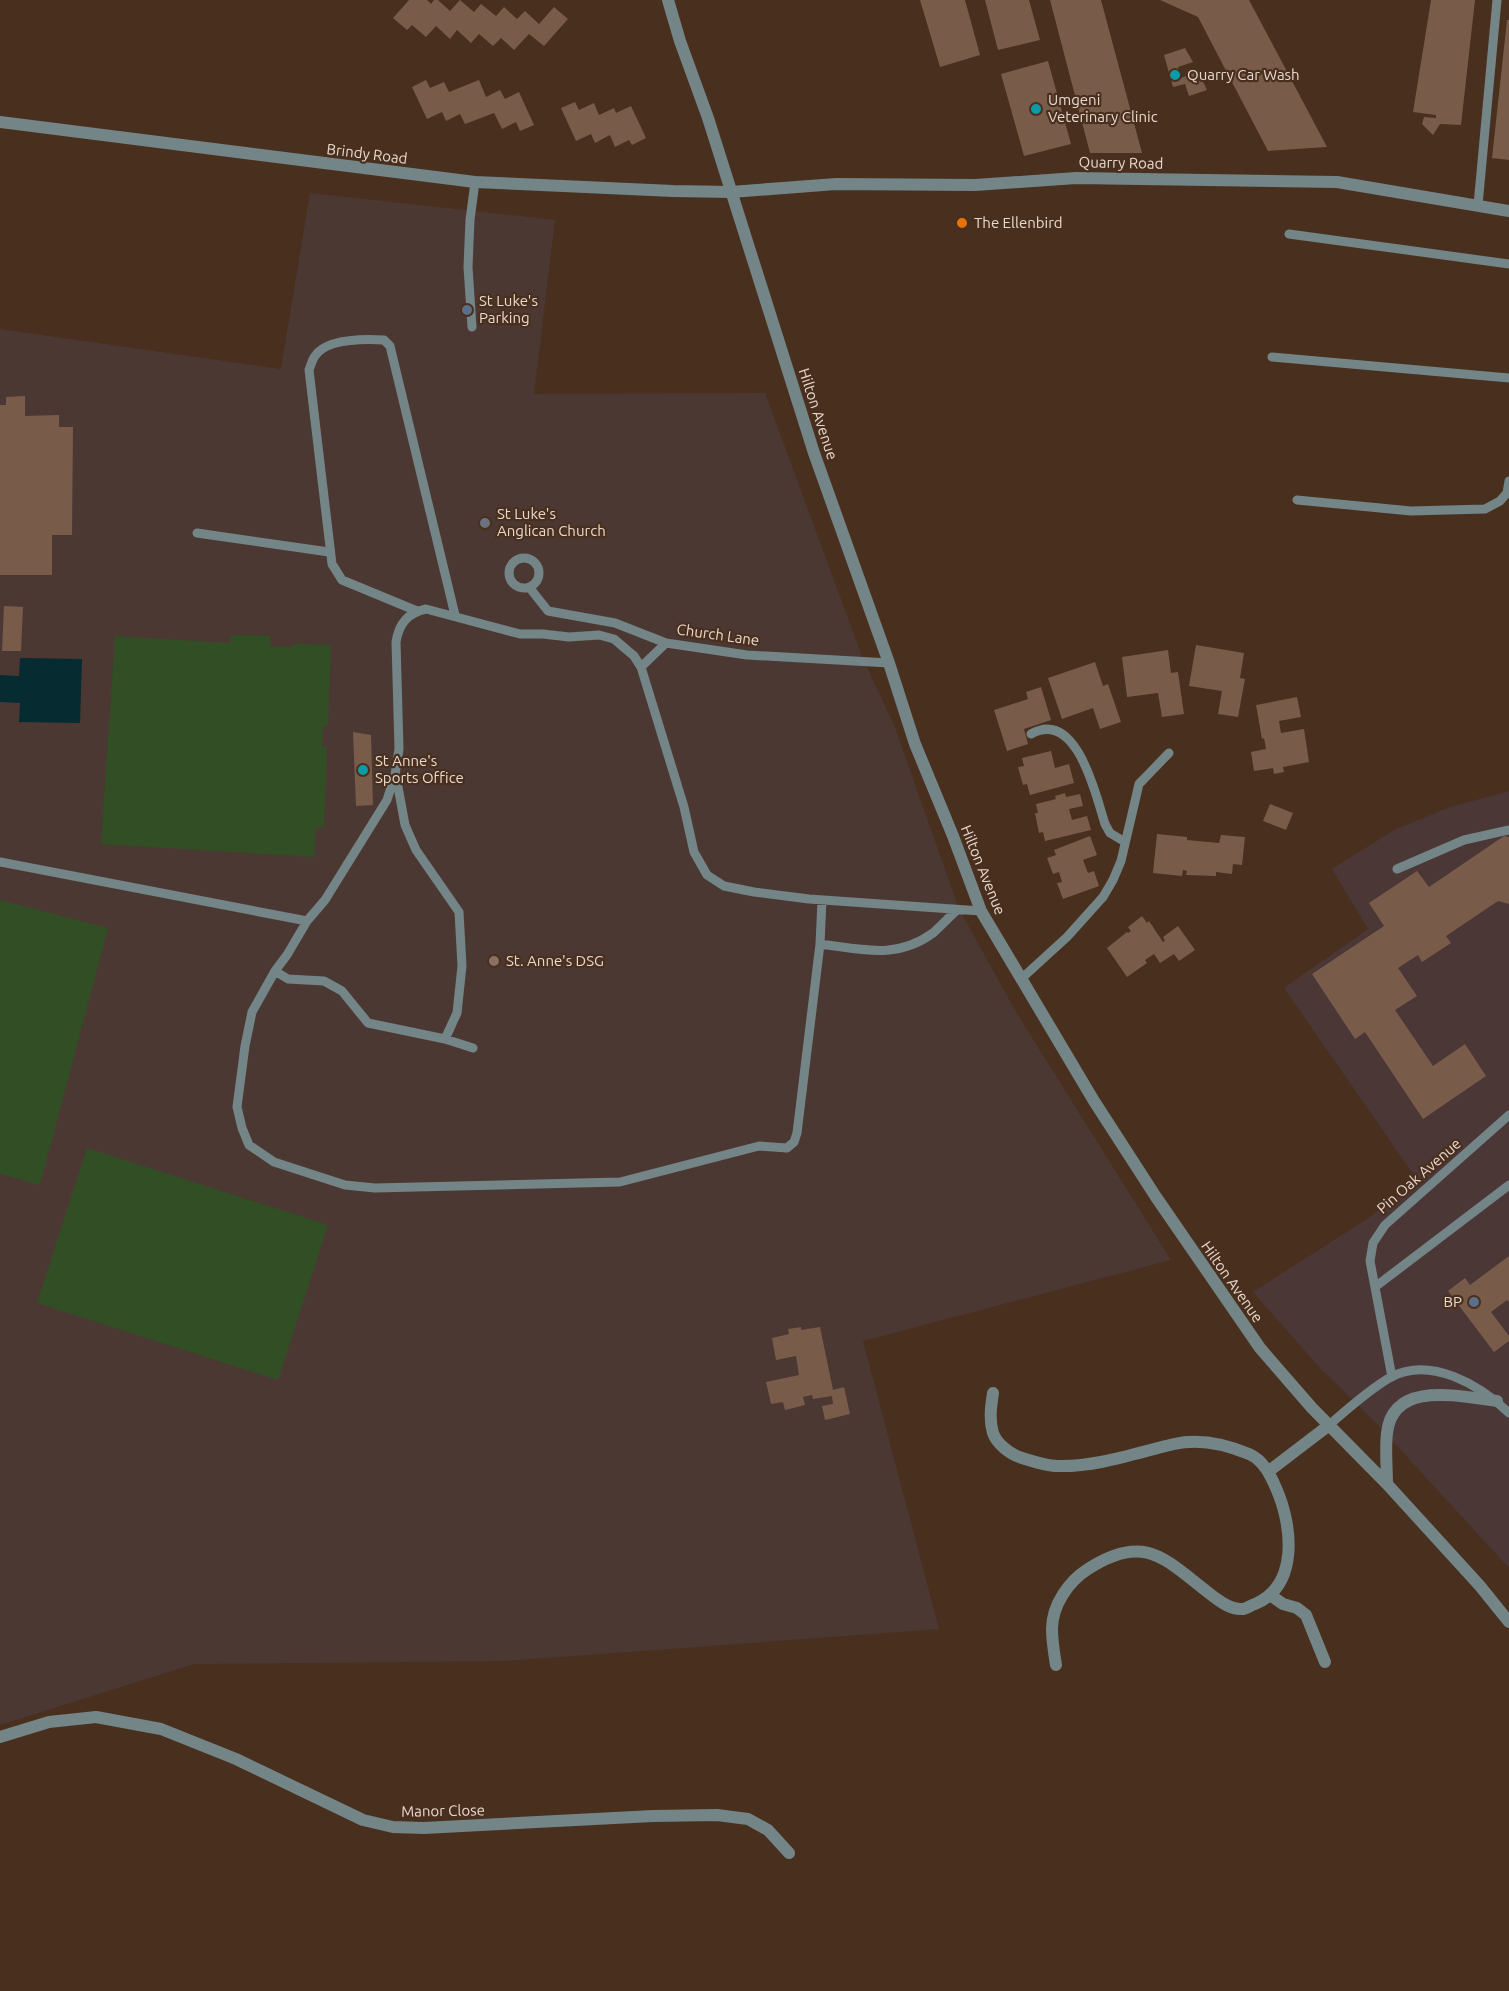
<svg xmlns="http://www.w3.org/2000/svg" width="1509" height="1991" viewBox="0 0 1509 1991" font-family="Ubuntu,sans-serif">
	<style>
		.commercial { fill: #4c3737 }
		.education { fill: #4c3833 }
		.green { fill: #324e25 }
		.water { fill: #062b30 }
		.building { fill: #795b4a }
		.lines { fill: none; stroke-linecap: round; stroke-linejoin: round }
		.service { stroke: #738587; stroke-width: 9 }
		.minor { stroke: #738587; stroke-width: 12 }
		.tertiary { stroke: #738587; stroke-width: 12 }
		.culture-dot { fill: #0f9aa8; stroke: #492f1e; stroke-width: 2 }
		.food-dot { fill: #e8710a; stroke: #492f1e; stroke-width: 2 }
		.service-dot { fill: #5c6f8a; stroke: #492f1e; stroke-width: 2 }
		.worship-dot { fill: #6b7280; stroke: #492f1e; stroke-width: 2 }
		.education-dot { fill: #8d6e63; stroke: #492f1e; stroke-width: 2 }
		.labels { text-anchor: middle; stroke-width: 4.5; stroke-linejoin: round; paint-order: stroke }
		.poi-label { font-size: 15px; fill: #e9d8ce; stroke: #492f1e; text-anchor: start }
		.street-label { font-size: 15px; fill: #e9d8ce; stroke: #492f1e }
	</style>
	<rect width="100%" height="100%" fill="#492f1e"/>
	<path class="commercial" d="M1509 791V1568L1375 1422 1319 1367 1253 1292 1367 1219 1418 1181 1284 988 1368 929 1332 869 1394 830 1450 807Z"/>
	<path class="education" d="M310 193 555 220 534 394 765 393 863 659 894 725 959 909 1016 1012 1171 1260 863 1341 939 1629 506 1661 194 1664 0 1725V329L281 369Z"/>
	<path class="green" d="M231 635 270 636V646L292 647 293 644 331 645 328 726H323L322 747H327L324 828H316L314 857 101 844 115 636 230 643Z
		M0 900 108 928 40 1185 0 1174Z
		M87 1148 328 1225 278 1380 37 1303Z"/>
	<path class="water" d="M20 658 82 659 80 723 19 722 20 703 0 702V675L19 676Z"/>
	<path class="building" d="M409 0H427L431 4 434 0H438L450 11 460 0 474 12 481 4 496 16 504 7 517 19 525 11 539 24 554 7 568 19 544 46 529 34 514 50 501 38 493 46 479 34 471 43 457 30 450 39 436 26 426 37 412 25 407 30 393 18Z
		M920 0H965L980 55 940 67Z
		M985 0H1029L1040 40 998 50Z
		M1050 0H1101L1142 153H1090Z
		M1160 0H1249L1327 147 1268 151 1198 17Z
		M1431 0H1475L1461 125 1440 124 1433 135 1422 124 1424 117 1436 118V115L1413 112Z
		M1507 20H1509V160L1492 158Z
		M1185 48 1193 62 1178 67 1181 78 1198 71 1207 90 1189 96 1185 84 1173 87 1164 55Z
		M1048 61 1071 144 1024 156 1001 74Z
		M426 80 430 88 444 82 449 92 479 80 486 97 500 90 505 99 519 92 534 125 520 131 516 122 502 129 494 113 465 124 460 114 446 121 442 112 427 119 412 87Z
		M575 102 579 110 594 103 599 115 614 108 616 113 631 106 646 138 632 145 629 140 615 147 610 135 595 143 591 134 576 141 561 108Z
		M25 396V416L59 415V427H73L72 535H52V575H0V405H6V397Z
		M4 606 23 607 21 651H2Z
		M1196 645 1244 653 1240 678 1245 679 1238 717 1218 714 1222 691 1189 686Z
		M1168 650 1171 673 1178 672 1184 714 1162 717 1158 693 1127 697 1122 657Z
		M1095 662 1103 686 1108 684 1121 722 1100 729 1093 708 1062 719 1048 678Z
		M1041 687 1051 720 1024 729 1028 744 1007 751 994 710 1028 699 1026 692Z
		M1297 697 1301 717 1279 721 1281 733 1304 729 1309 762 1283 767 1284 772 1274 774 1273 768 1254 771 1251 752 1266 749 1264 738 1262 739 1256 705Z
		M353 732 371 735 373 805 356 806Z
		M1051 751 1055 768 1069 764 1074 783 1030 795 1027 784 1023 785 1018 767 1024 766 1022 758Z
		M1065 793 1066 797 1080 794 1083 806 1069 809 1072 820 1087 816 1091 830 1045 841 1043 832 1039 833 1035 813H1038L1036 804 1056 799 1055 796Z
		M1270 804 1293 813 1286 830 1263 821Z
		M1157 834 1187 837V840L1219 843 1221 835 1245 837 1242 865 1233 864 1232 874 1216 872V876L1186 875 1187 871 1183 870 1182 876 1153 873Z
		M1090 836 1097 855 1083 860 1088 873 1094 871 1099 886 1063 899 1057 883 1062 882 1059 872 1053 874 1047 858 1056 855 1054 850Z
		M1504 836 1509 837V904L1498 901 1446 936 1451 943 1422 962 1418 955 1398 968 1417 996 1395 1010 1433 1066 1465 1044 1486 1076 1423 1119 1365 1032 1355 1039 1312 974 1384 926 1369 903 1417 871 1429 887Z
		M1142 916 1147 923 1149 921 1163 942 1165 941 1163 937 1178 926 1195 950 1179 961 1174 954 1160 963 1154 954 1145 960 1147 963 1127 977 1107 948 1127 932 1128 933 1131 931 1128 927Z
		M1509 1256V1302L1507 1300 1491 1312 1509 1336V1341L1494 1352 1448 1291 1465 1278 1470 1285Z
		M801 1327V1330L820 1327 833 1390 844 1387 850 1414 825 1420 822 1406 833 1404 832 1396 813 1399 812 1395 803 1397 805 1405 785 1410 783 1402 771 1404 766 1382 799 1375 796 1356 776 1360 772 1338 789 1334 788 1329Z"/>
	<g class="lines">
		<path class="service" d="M1478 205 1497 0
			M1289 234 1509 264
			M472 327 468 267 470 220 475 182
			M1272 357 1509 378
			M1297 500 1411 511 1485 509 1500 501 1507 493 1509 481
			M197 533 329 552
			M509 573a15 15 0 1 1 30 0a15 15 0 1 1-30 0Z
			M529 587 548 611 615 623 666 643 747 655 889 663
			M417 611 342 580 332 564 309 370C311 365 312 360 315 356 327 338 365 339 384 340L390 346 455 615
			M641 667 684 807 694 852 707 875 724 886 754 892 809 899 981 911
			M1031 734C1077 708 1096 796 1105 824L1110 833 1125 842
			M396 776 405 825 416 850 459 912 462 966 457 1013 445 1039
			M0 862 307 921
			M1397 869 1464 840 1509 830
			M820 944C861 949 896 960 933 933 941 926 949 917 957 910
			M275 971 252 1012 245 1046 237 1107 242 1128 249 1145 274 1162 345 1185 375 1188 620 1182 759 1146 787 1148 794 1142 797 1133 820 944 822 900
			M1021 979 1067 937 1103 897 1113 880 1121 861 1139 784 1169 753
			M473 1048 445 1039 368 1023 342 991 324 981 288 979 275 971 287 955 307 921 325 900 387 800 395 775 399 749 396 642C399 623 408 613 426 609L520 634H543L569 637 599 635 614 639 634 656 641 667 666 643
			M1375 1287 1509 1185
			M1392 1377 1370 1261 1373 1243 1385 1225 1509 1115
			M1328 1426C1345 1411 1371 1388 1391 1377 1431 1356 1480 1385 1509 1413"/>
		<path class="minor" d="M0 122 475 182 673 191 731 192 836 184 975 185 1076 178 1337 182 1509 211
			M993 1393C991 1406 989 1420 993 1433 997 1444 1009 1453 1019 1457 1031 1461 1046 1466 1058 1466 1097 1467 1136 1453 1174 1444 1200 1438 1225 1444 1249 1454 1263 1460 1270 1474 1276 1488 1292 1524 1300 1585 1255 1604 1251 1605 1246 1609 1242 1609 1232 1610 1222 1603 1214 1597 1166 1561 1147 1531 1088 1569 1069 1581 1052 1605 1052 1629 1052 1641 1054 1653 1056 1665
			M1269 1471 1328 1426
			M1270 1595 1283 1604 1297 1608 1306 1615 1325 1662
			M0 1737 49 1722 96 1717 161 1729 236 1759 363 1820 393 1827 424 1828 653 1816 717 1815 748 1819 768 1830 789 1853"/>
		<path class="tertiary" d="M668 0 680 41 708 118 814 453 889 663 915 744 953 836 981 911 1094 1101 1156 1197 1260 1348 1312 1408 1387 1484 1480 1586 1509 1622
			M1387 1484C1387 1468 1385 1450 1387 1433 1393 1379 1461 1397 1497 1401"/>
	</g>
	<g class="culture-dot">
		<circle cx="1175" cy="75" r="6"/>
		<circle cx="1036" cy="109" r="6"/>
		<circle cx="363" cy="770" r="6"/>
	</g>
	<circle class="food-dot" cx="962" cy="223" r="6"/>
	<g class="service-dot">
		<circle cx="467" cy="310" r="6"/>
		<circle cx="1474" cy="1302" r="6"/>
	</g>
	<circle class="worship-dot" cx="485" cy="523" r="6"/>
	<circle class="education-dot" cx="494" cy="961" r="6"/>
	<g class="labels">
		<g class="poi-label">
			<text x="1187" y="80">Quarry Car Wash</text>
			<text x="1048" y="105">Umgeni<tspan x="1048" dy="17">Veterinary Clinic</tspan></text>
			<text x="974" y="228">The Ellenbird</text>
			<text x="479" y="306">St Luke's<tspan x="479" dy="17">Parking</tspan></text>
			<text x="497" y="519">St Luke's<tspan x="497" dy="17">Anglican Church</tspan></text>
			<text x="375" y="766">St Anne's<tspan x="375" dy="17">Sports Office</tspan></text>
			<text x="506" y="966">St. Anne's DSG</text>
			<text x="1462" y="1307" text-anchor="end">BP</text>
		</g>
		<g class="street-label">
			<text transform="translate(367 154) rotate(7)" y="5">Brindy Road</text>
			<text transform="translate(1121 163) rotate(1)" y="5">Quarry Road</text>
			<text transform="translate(818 414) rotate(72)" y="5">Hilton Avenue</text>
			<text transform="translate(718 635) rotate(8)" y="5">Church Lane</text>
			<text transform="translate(983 870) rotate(68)" y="5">Hilton Avenue</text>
			<text transform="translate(1419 1176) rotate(-41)" y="5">Pin Oak Avenue</text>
			<text transform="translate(1232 1282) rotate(55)" y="5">Hilton Avenue</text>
			<text transform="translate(443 1811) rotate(-1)" y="5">Manor Close</text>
		</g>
	</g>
</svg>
